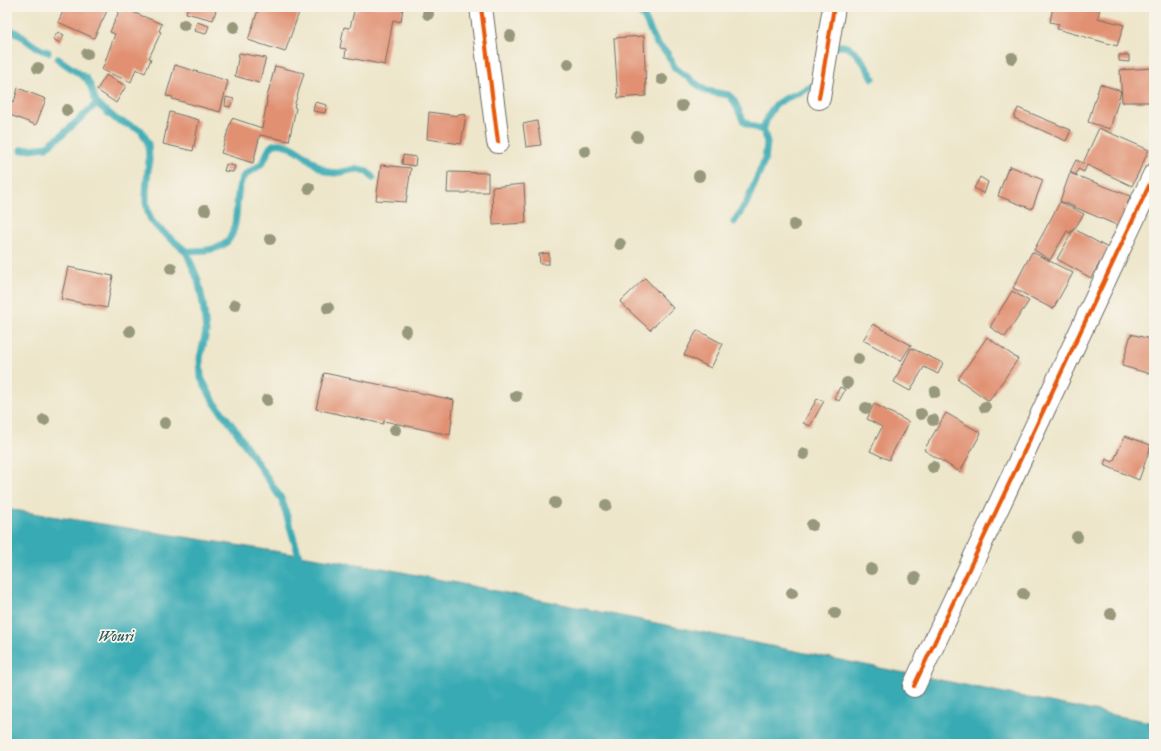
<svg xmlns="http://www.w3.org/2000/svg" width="1161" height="751" viewBox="0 0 1161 751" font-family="'IM FELL DW Pica',serif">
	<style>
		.water { fill: #39aab4; stroke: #326a70 }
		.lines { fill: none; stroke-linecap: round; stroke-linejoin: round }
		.stream { stroke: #39aab4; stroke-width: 7 }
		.building { fill: #e19072 }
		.street-casing { stroke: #6f6c63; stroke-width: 24 }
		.street { stroke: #fff; stroke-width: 22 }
		.cycleway-casing { stroke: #f7f3e8; stroke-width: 6 }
		.cycleway { stroke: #e8590c; stroke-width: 4 }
		.tree { fill: #98987c }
		.labels { text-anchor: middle; stroke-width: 3.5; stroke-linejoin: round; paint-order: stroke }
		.water-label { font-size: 15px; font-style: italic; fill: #315e62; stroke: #f7f3e8 }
	</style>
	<rect width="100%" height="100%" fill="#f7f3e8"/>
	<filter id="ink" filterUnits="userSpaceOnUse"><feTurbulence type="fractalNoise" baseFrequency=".025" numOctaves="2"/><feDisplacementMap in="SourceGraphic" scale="8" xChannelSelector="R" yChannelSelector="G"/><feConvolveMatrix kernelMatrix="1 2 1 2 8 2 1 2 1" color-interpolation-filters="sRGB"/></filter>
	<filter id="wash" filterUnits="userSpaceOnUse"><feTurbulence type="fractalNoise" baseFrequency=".012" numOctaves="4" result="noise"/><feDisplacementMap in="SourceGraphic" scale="16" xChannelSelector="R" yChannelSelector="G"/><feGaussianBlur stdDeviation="0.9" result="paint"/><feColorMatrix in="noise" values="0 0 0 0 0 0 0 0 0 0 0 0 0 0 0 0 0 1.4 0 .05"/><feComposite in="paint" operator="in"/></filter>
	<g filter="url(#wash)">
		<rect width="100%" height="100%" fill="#ede6ca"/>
		<path class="water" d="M7 509 382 568 1154 723V744H7Z"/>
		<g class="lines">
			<path class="stream" d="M634 7 644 17 657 44 667 53 675 68 706 91 729 95 734 101 743 120 747 124 764 131 767 143 765 159 746 204 734 222
				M7 28C24 34 29 47 48 52
				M830 50C850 35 865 64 873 78
				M58 59 87 79 91 87 96 103 117 120 141 130 148 143 149 160 146 191V203L148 212 151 220 158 228 186 251 198 280 203 303 206 332 200 358 201 378 214 402 234 428 282 500 301 563
				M763 130C774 91 790 102 817 83
				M21 150 46 147 62 135 96 104
				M185 251C227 251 235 245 237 203 238 195 238 187 242 179 247 170 259 170 264 160 269 151 269 142 282 144 301 148 310 163 326 171 344 179 358 158 373 178"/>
		</g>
		<g id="blocks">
			<path class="building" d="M65 7H106L105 10 107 11 94 38 58 22Z
				M188 7H217L213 20 186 13Z
				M230 7H246L245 9H242V10Z
				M259 7H301L285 52 248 40Z
				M358 7H403L401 22 393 20 385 65 345 57 346 49 340 48 344 27 350 28 354 11H357Z
				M1053 7H1100L1098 18 1124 25 1117 46 1057 29 1059 24 1050 22Z
				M120 9 124 11 125 9 162 24 159 31 161 32 149 58 151 59 145 73 136 69 131 82 102 70 115 34 110 32Z
				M197 22 209 26 206 34 194 31Z
				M58 32 64 35 60 43 53 39Z
				M644 36 646 96 618 98 614 38Z
				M239 53 266 58 259 83 235 76Z
				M1119 55H1129V62L1119 61Z
				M175 65 228 81 220 112 172 99 173 97 166 96Z
				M275 66 304 73 294 107 296 108 289 141 260 135 253 163 221 153 232 118 262 128 267 101H266Z
				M1154 68V102H1122L1120 70Z
				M106 75 126 86 116 103 97 90Z
				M1100 84 1121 91 1110 129 1088 122Z
				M7 87 11 89 7 99Z
				M18 88 46 99 36 125 10 115 9 123 7 122V105L8 100 14 102Z
				M226 97 234 99 230 107 225 106Z
				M315 102 327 105 325 113 313 111Z
				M1018 108 1071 130 1066 141 1014 118Z
				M170 112 199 120 193 151 163 144Z
				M429 112 458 116V114L466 115 461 144 427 139Z
				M537 121 541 145 526 147 523 124Z
				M1099 128 1149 150 1132 186 1087 165 1084 172 1078 169 1076 175 1070 172 1076 160 1083 163Z
				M403 155 416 157 415 166 402 164Z
				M226 164 235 166 233 172 224 171Z
				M381 165 411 168 406 202 376 200Z
				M1010 166 1043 180 1032 209 998 196 1008 168 1009 169Z
				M448 172 488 173V192H466V193H447Z
				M1070 173 1130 196 1119 226 1060 201Z
				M980 177 988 182 984 194 974 188Z
				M524 184 526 223 493 225 492 187Z
				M1060 202 1084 214 1075 228H1073L1070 233 1067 231 1050 260 1034 250Z
				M1074 229 1108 248 1091 278 1057 259Z
				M1032 252 1073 273 1053 309 1013 288Z
				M549 253V264H540L539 254Z
				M68 267 113 276 107 308 61 299Z
				M645 278 673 308 650 330 620 302Z
				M1012 291 1029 301 1005 337 990 327Z
				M873 324 911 345 901 361 863 340Z
				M697 330 723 344 711 368 684 355Z
				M1131 334 1154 340V375L1122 366Z
				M987 337 1018 359 989 401 958 379Z
				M911 348 943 363 938 374 924 367 910 391 894 382Z
				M324 373 454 400 450 435 384 421 383 424 316 409Z
				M840 387 845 390 839 401 834 398Z
				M817 399 824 401 810 426 803 423Z
				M874 404 909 422 902 437 901 436 889 460 870 451 882 427 867 419Z
				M946 413 981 433 960 472 924 450Z
				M1125 436 1151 445 1139 480 1104 465 1106 459 1113 462Z"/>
		</g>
	</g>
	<g filter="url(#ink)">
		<use href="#blocks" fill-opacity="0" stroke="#6f6c63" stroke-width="1"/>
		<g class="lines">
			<g class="street-casing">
				<path id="street" d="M481 7 498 142
					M819 98 834 7
					M914 686 1154 175"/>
			</g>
			<use href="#street" class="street"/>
			<g class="cycleway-casing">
				<path id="cycleway" d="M481 7 498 142
					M819 98 834 7
					M914 686 1154 175"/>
			</g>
			<use href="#cycleway" class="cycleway"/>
		</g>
		<g class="tree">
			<circle cx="428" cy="14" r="6"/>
			<circle cx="184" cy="25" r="6"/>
			<circle cx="234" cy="27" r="6"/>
			<circle cx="510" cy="36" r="6"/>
			<circle cx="87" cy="54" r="6"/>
			<circle cx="1012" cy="58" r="6"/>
			<circle cx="568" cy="64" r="6"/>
			<circle cx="38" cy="68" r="6"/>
			<circle cx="662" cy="79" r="6"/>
			<circle cx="682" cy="106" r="6"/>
			<circle cx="67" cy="110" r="6"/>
			<circle cx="637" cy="137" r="6"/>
			<circle cx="585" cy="151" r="6"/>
			<circle cx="699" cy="176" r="6"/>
			<circle cx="309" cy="188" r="6"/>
			<circle cx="205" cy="210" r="6"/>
			<circle cx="794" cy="225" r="6"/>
			<circle cx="270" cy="239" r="6"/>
			<circle cx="620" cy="244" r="6"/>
			<circle cx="171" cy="268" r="6"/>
			<circle cx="235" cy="305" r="6"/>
			<circle cx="328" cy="308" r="6"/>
			<circle cx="130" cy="331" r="6"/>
			<circle cx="406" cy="331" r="6"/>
			<circle cx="858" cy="359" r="6"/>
			<circle cx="847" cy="383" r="6"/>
			<circle cx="935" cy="392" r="6"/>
			<circle cx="516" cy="396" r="6"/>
			<circle cx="267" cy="400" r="6"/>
			<circle cx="985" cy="407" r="6"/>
			<circle cx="866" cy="408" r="6"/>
			<circle cx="921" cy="414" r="6"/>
			<circle cx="44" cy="420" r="6"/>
			<circle cx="933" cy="420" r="6"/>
			<circle cx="165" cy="423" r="6"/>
			<circle cx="395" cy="430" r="6"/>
			<circle cx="804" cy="454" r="6"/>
			<circle cx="933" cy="467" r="6"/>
			<circle cx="555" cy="503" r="6"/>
			<circle cx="606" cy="505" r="6"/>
			<circle cx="812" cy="525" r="6"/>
			<circle cx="1077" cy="537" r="6"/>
			<circle cx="871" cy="569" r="6"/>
			<circle cx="915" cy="578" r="6"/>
			<circle cx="792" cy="593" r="6"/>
			<circle cx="1023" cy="594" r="6"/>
			<circle cx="835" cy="613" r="6"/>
			<circle cx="1111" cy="614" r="6"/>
		</g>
	</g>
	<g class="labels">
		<g class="water-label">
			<text x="116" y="641">Wouri</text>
		</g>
	</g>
	<rect width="1161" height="751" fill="none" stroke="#f7f3e8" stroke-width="24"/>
</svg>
